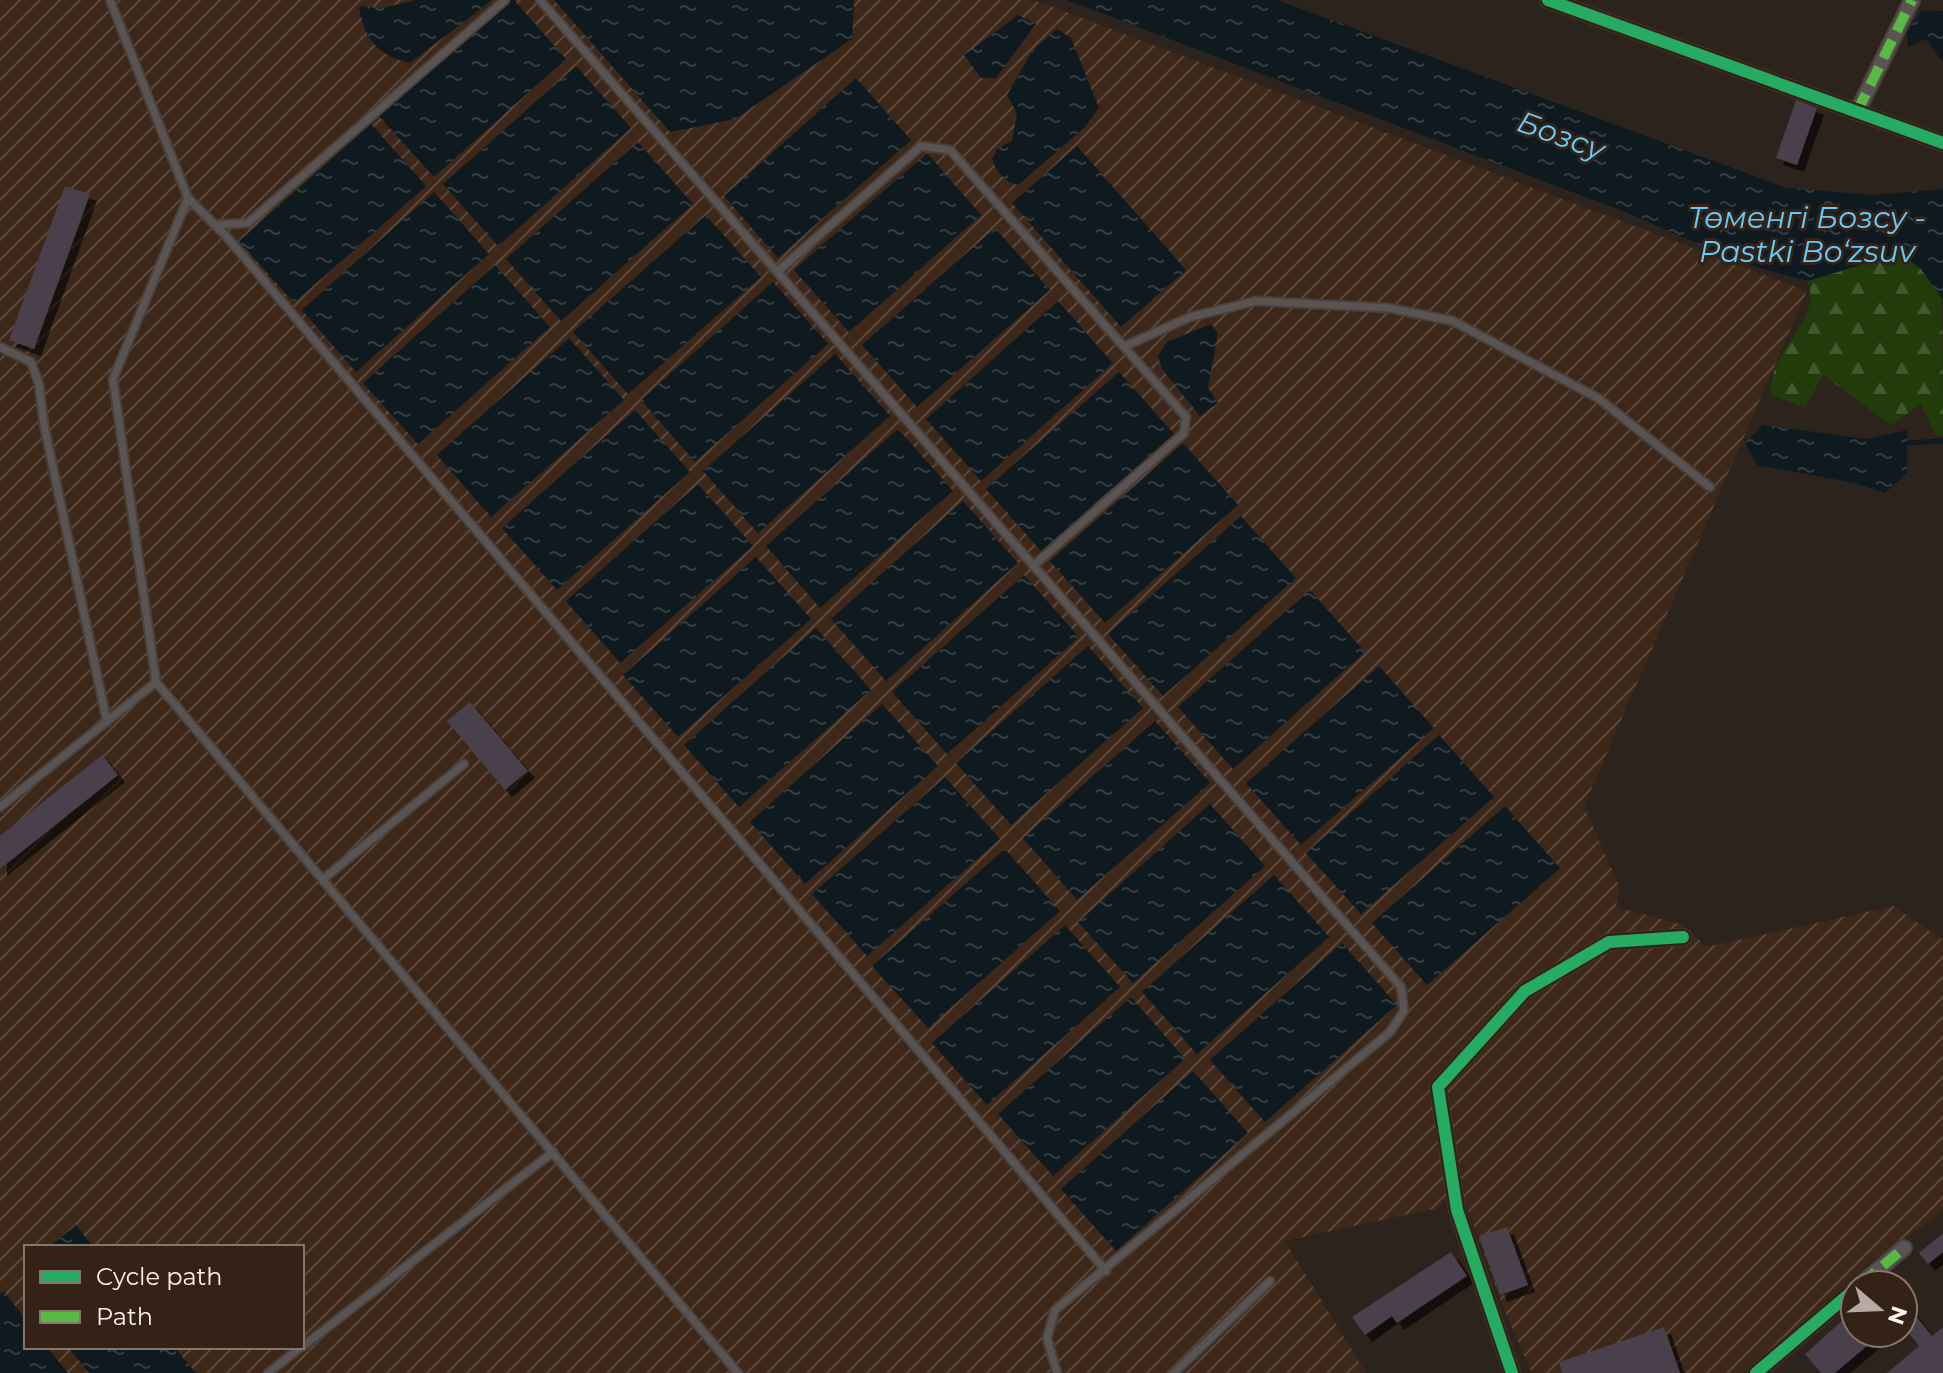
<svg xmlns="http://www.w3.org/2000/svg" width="1943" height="1373" viewBox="0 0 1943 1373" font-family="Montserrat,sans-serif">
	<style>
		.industrial { fill: url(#industrial-furrows); fill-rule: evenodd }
		.forest { fill: url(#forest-firs) }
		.water { fill: url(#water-ripples) }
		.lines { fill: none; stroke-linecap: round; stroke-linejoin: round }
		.stream { stroke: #0e1a20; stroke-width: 5 }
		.building { fill: #4a3f4b; filter: url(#shadow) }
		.service-casing { stroke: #49413b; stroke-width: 11 }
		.minor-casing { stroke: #49413b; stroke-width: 18 }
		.service { stroke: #595453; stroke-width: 7 }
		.minor { stroke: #595453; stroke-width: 14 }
		.quiet { stroke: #58b947; stroke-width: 10; stroke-dasharray: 20 10; stroke-linecap: butt }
		.cycleway-casing { stroke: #342216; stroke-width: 17 }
		.cycleway { stroke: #26ab63; stroke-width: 12 }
		.labels { text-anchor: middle; stroke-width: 6; stroke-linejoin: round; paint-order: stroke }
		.water-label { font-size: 30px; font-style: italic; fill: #62ccfe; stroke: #342216 }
	</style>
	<defs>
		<pattern id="industrial-furrows" width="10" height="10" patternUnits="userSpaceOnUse" patternTransform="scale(2)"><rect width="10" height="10" fill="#3d2718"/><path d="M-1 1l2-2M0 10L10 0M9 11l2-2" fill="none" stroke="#5a473a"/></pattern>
		<pattern id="forest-firs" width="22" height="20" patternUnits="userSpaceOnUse" patternTransform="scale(2)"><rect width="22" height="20" fill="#223b0b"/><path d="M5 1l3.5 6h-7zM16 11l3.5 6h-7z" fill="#43582f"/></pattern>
		<pattern id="water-ripples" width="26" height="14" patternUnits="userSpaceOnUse" patternTransform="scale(2)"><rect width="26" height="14" fill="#0e1a20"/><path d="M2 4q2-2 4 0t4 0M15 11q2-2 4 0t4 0" fill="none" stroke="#323c41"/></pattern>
		<filter id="shadow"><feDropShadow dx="7" dy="7" stdDeviation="0" flood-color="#0009"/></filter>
	</defs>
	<rect width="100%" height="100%" fill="#2d231d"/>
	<path class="industrial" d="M0 0H1034L1807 291 1584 806 1620 888 1616 907 1684 925 1706 947 1893 906 1943 940V1211L1866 1266 1743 1373H1532L1504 1310 1466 1204 1447 1209V1200L1438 1208 1285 1241 1366 1373H0ZM26 1247H302V1347H26Z"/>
	<path class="forest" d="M1899 253 1921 269 1942 296 1943 436H1936L1921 404 1891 425 1823 375 1805 408 1770 394C1772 386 1772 376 1775 368 1787 337 1819 318 1808 281Z"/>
	<path class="water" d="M416 0H492L410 63C378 56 363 38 359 6L383 8Z
		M508 0H514L566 59 434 177 378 115Z
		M554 0H854L852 39 735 119 670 132Z
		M1067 0H1277L1787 188 1874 195 1943 189V300L1921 269 1899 253 1808 281 1766 270 1727 257 1630 214Z
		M1922 10 1943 11V63L1926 39 1908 47 1907 32Z
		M1018 15 1036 24 996 78H981L964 55Z
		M1057 29 1071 38 1099 108 1084 128 1018 185C1003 181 998 174 992 159L998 148 1012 141 1017 114 1007 95 1032 51Z
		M576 66 631 128 498 246 443 184Z
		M856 78 911 140 778 258 724 196Z
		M371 124 426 186 294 303 239 241Z
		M638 142 693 204 561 321 506 259Z
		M1077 146 1186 270 1121 327 1012 203Z
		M927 153 981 215 849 332 794 270Z
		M434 192 489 254 356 372 302 310Z
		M706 215 761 277 628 394 573 332Z
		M995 228 1050 290 917 407 862 345Z
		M495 265 550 327 418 444 363 383Z
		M773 282 828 344 695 462 641 400Z
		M1058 301 1113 363 981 481 926 419Z
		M1211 324 1218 333 1208 388 1218 403 1200 416 1162 369 1158 356 1167 342Z
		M569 338 624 400 491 517 437 455Z
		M835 354 890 416 758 533 703 471Z
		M1119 372 1174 434 1041 551 986 489Z
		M635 410 690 472 557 590 502 528Z
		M1763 425 1867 439 1907 430V473L1885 493 1855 483 1757 465 1745 443Z
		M898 429 953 491 820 608 766 546Z
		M1183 443 1238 505 1105 623 1050 561Z
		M698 484 753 546 620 663 566 601Z
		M963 501 1018 563 886 681 831 619Z
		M1241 516 1296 578 1163 696 1108 634Z
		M756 557 811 619 678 737 623 675Z
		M1024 575 1079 637 947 754 892 692Z
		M1310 590 1365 652 1233 769 1178 707Z
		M816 628 871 690 739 807 684 745Z
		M1088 646 1143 708 1011 825 956 763Z
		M1379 666 1434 728 1301 845 1246 783Z
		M882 704 938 766 805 884 750 822Z
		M1155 721 1210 783 1077 900 1023 838Z
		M1439 735 1494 797 1361 914 1306 853Z
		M945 777 1000 839 867 956 812 894Z
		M1210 804 1265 866 1133 983 1078 922Z
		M1505 806 1560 868 1427 985 1372 923Z
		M1005 849 1060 911 928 1028 872 966Z
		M1274 875 1329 937 1197 1054 1142 992Z
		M1065 925 1120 987 987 1105 932 1043Z
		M1342 943 1397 1005 1265 1122 1210 1060Z
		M1131 997 1185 1059 1053 1176 998 1114Z
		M1193 1071 1248 1133 1116 1251 1061 1189Z
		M76 1225 93 1247H49Z
		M4 1291 26 1320V1347H47L68 1373H0V1294Z
		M68 1347H174L196 1373H89Z"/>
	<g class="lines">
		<path class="stream" d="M1907 443 1943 441"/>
	</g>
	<path class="building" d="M1796 100 1817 108 1797 165 1776 158Z
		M65 186 90 194 34 349 9 340Z
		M470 702 528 771 505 790 447 721Z
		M102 755 118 775 0 869V836Z
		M1507 1227 1528 1285 1500 1295 1479 1236Z
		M1943 1233V1252L1928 1264 1919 1253Z
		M1451 1252 1467 1276 1397 1323 1392 1316 1365 1335 1352 1317Z
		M1903 1300 1932 1336 1943 1327V1373H1887L1919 1346 1903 1326Z
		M1855 1309V1333H1882L1835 1373H1821L1805 1354Z
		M1664 1327 1680 1373H1562L1559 1362Z"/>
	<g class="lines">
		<g class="service-casing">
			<path id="service" d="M540 0 1401 987 1404 1011 1390 1032 1055 1310 1047 1338 1057 1373
				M188 198 226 236 1106 1271
				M215 225 248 223 505 0
				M777 272 921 146 950 150 1186 417 1184 433 1033 566
				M1125 346 1190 317 1256 301 1389 308 1453 321 1598 398 1710 487
				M0 347 31 362 39 384 44 425 107 722
				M156 682 738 1373
				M0 807 156 682 113 379 188 198 110 0
				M322 880 464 764
				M302 1347 553 1152
				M268 1373 301 1347
				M1174 1373 1270 1281"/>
		</g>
		<g class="minor-casing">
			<path id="minor" d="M1548 0 1943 143
				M1857 112 1912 0
				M1860 1285 1904 1248
				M1512 1373 1457 1210 1438 1087 1525 991 1609 942 1683 937
				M1756 1373 1855 1289"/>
		</g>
		<use href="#service" class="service"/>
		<use href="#minor" class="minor"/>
		<path class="quiet" d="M1857 112 1912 0
			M1860 1285 1904 1248"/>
		<g class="cycleway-casing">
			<path id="cycleway" d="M1548 0 1943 143
				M1512 1373 1457 1210 1438 1087 1525 991 1609 942 1683 937
				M1756 1373 1855 1289"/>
		</g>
		<use href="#cycleway" class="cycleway"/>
	</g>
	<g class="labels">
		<g class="water-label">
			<text transform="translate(1561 136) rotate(20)" y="10">Бозсу</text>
			<text x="1807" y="228">Төменгі Бозсу -<tspan x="1807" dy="34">Pastki Boʻzsuv</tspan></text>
		</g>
	</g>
	<rect x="24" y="1245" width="280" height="104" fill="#342216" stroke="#85756b" stroke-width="2"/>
	<rect x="40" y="1271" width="40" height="12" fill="#26ab63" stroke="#85756b" stroke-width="2"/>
	<text x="96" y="1285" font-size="24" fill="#fff2ea">Cycle path</text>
	<rect x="40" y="1311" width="40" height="12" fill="#58b947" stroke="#85756b" stroke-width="2"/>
	<text x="96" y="1325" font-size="24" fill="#fff2ea">Path</text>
	<g transform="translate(1879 1309) rotate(109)"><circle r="38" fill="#342216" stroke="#85756b" stroke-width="2"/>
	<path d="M0-6L14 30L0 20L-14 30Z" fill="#b6aaa2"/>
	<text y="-12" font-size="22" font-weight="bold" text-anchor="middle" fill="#fff2ea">N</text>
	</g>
</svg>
